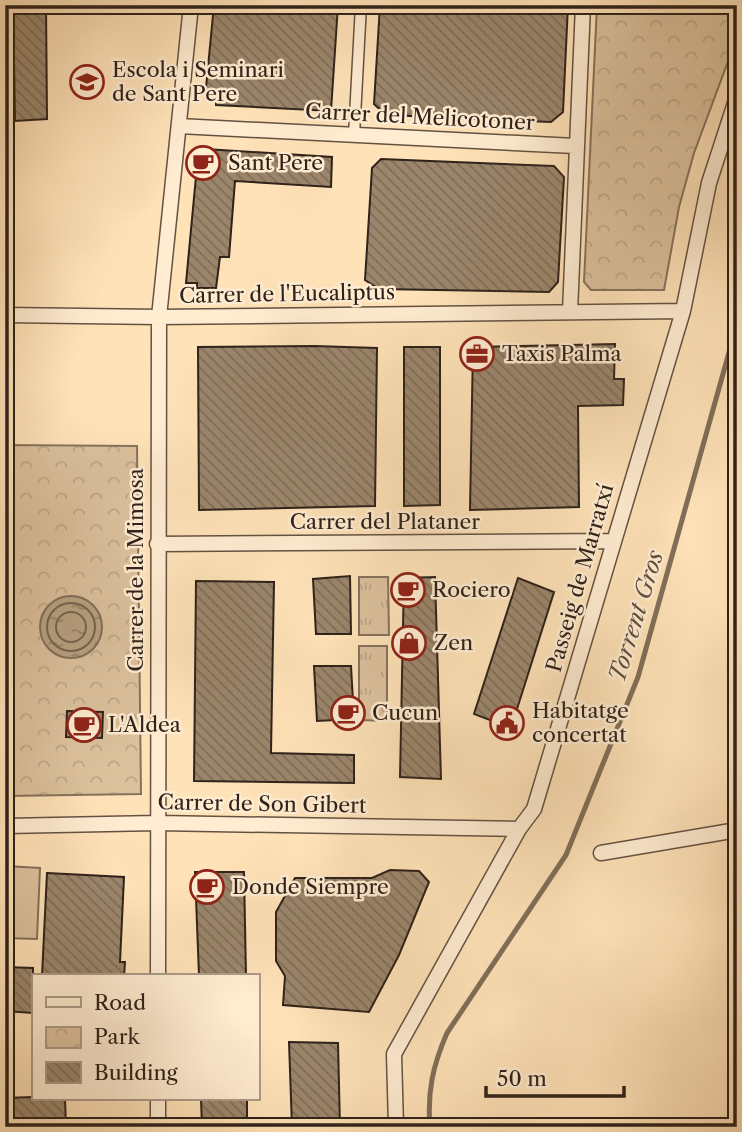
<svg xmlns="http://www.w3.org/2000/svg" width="742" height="1132" viewBox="0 0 742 1132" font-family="'Libre Caslon Text',serif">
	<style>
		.grass { fill: url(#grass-tufts); stroke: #86725c; stroke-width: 2 }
		.park { fill: url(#park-crowns); stroke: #86725c; stroke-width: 2 }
		.pitch { fill: #dcc19d; stroke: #86725c; stroke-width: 2 }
		.water { fill: url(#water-ripples); stroke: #816e58; stroke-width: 2 }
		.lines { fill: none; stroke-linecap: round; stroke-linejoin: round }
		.shore { stroke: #74624e; stroke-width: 2 }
		.stream { stroke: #816e58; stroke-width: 5 }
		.building { fill: url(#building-back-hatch); stroke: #2f221a; stroke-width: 2 }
		.pedestrian-casing { stroke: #635242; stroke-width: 13 }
		.minor-casing { stroke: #635242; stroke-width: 17 }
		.pedestrian { stroke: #ffecd1; stroke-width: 10 }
		.minor { stroke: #ffecd1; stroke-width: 14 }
		.labels { text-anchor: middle; stroke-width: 5; stroke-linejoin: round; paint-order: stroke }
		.poi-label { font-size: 21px; fill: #2f221a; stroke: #ffecd1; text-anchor: start }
		.street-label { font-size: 21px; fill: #2f221a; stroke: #ffecd1 }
		.water-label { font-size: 23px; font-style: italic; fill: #5f4e3e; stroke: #ffecd1 }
	</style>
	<defs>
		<pattern id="grass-tufts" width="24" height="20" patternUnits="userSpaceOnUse" patternTransform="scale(1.75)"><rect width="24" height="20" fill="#dcc19d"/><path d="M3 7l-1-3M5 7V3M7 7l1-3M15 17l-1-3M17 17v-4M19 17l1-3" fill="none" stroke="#bda687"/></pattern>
		<pattern id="park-crowns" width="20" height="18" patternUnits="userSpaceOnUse" patternTransform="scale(1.75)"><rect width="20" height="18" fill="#dcc19d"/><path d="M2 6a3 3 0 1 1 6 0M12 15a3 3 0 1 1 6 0" fill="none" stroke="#bda687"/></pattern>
		<pattern id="water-ripples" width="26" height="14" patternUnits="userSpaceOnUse" patternTransform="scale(1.75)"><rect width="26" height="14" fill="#b8a182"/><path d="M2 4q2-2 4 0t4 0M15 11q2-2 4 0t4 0" fill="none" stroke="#96836a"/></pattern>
		<pattern id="building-back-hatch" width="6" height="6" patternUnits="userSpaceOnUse" patternTransform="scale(1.75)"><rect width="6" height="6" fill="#9b866c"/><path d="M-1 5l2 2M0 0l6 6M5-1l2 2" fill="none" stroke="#7f6d58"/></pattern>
	</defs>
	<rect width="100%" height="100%" fill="#ffe2b8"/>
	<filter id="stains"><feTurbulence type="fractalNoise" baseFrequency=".00286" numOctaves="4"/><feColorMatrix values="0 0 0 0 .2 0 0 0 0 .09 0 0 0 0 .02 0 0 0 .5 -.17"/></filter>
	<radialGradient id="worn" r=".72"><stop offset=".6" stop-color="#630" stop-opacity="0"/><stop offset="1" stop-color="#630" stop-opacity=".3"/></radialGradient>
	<path class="grass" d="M359 577H388L389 635H359Z
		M359 646H387V721L359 720Z"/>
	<path class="park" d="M597 5H737V37L694 153 679 207 664 290H591L584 282Z
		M5 445 137 446 141 794 5 796Z"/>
	<path class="pitch" d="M5 866 40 868 37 939 5 938Z"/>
	<path class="water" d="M40 627a31 31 0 1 1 62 0a31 31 0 1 1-62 0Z"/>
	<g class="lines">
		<path class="shore" d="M47 627a24 24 0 1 1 48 0a24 24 0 1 1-48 0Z
			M56 627a15 15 0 1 1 30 0a15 15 0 1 1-30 0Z"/>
		<path class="stream" d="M430 1127C427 1092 433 1065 447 1033L566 855 638 677 737 324"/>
	</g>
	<path class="building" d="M5 5H46L47 119 15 121 14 61H5Z
		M214 5H338L331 111 216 105V98H205Z
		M380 5H568L563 112 551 122 386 115 374 104Z
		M205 149 332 157 331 187 235 181 229 257H220L216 288H197V283H186L198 155 205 153Z
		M381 159 554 166 564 177 558 282 549 292 379 289 365 280 372 168Z
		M615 344 614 379H624L623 405 578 406 579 507 470 510 473 347Z
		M314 346 377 348 375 506 199 510 198 347Z
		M404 347H440V505L404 506Z
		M350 576 351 634H316L313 579Z
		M435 577 441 779 400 777 404 578Z
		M518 578 554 592 511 728 474 714Z
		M196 581 274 582 271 753 354 755V783L194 781Z
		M314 666H351L354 719 317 721Z
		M67 711 103 712 102 738 66 737Z
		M390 870 419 871 429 882 399 955 369 1012 283 1005 285 976 276 961V912L295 878H372Z
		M195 872H244L246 976H199Z
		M47 873 124 877 120 962H125L124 976H42Z
		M5 967 33 968V1013L5 1011Z
		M289 1042 338 1043 340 1127H292Z
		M33 1097 65 1099 66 1127H5V1098Z
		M201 1099H247V1127H202Z"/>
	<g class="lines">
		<g class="pedestrian-casing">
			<path id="pedestrian" d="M354 135 361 5"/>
		</g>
		<g class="minor-casing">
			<path id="minor" d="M179 126 575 146
				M570 312 583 5
				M5 315 159 317 683 311
				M157 544 613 541
				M5 826 157 823 519 829
				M601 853 737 830
				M158 976 159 317 191 5
				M158 1099V1127
				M396 1127 394 1054 519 829 534 809 683 311 709 183 737 97"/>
		</g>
		<use href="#pedestrian" class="pedestrian"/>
		<use href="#minor" class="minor"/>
	</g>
	<defs>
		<g id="school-ring" transform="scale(1.75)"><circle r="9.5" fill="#ffecd1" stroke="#8f2418" stroke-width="1.5"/><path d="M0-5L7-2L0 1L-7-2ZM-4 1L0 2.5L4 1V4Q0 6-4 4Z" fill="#8f2418"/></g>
		<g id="cafe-ring" transform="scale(1.75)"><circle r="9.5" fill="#ffecd1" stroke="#8f2418" stroke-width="1.5"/><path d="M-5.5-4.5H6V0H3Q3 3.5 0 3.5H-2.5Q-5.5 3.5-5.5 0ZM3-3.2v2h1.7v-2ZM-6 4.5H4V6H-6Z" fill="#8f2418"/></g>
		<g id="office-ring" transform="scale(1.75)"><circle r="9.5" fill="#ffecd1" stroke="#8f2418" stroke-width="1.5"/><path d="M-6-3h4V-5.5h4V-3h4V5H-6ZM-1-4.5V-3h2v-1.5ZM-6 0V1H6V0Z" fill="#8f2418"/></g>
		<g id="shop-ring" transform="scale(1.75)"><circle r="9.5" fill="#ffecd1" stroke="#8f2418" stroke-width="1.5"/><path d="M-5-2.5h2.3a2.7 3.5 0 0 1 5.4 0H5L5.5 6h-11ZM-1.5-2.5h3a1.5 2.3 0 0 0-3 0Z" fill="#8f2418"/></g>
		<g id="civic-ring" transform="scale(1.75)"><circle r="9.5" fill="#ffecd1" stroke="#8f2418" stroke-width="1.5"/><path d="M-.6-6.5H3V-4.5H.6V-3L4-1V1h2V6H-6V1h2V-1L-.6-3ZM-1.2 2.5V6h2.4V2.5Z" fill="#8f2418"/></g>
	</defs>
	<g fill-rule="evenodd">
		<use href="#school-ring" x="87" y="82"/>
		<use href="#cafe-ring" x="203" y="163"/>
		<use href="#office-ring" x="477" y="354"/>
		<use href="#cafe-ring" x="408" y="590"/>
		<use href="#shop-ring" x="409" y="643"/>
		<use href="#cafe-ring" x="348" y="713"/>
		<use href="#civic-ring" x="507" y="723"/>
		<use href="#cafe-ring" x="84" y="725"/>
		<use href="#cafe-ring" x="207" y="887"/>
	</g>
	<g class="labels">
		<g class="poi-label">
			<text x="112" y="77">Escola i Seminari<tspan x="112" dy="24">de Sant Pere</tspan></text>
			<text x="228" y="170">Sant Pere</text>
			<text x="502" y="361">Taxis Palma</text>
			<text x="432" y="597">Rociero</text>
			<text x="434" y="650">Zen</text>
			<text x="532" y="718">Habitatge<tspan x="532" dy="24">concertat</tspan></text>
			<text x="372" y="720">Cucun</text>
			<text x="108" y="732">L'Aldea</text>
			<text x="232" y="894">Donde Siempre</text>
		</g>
		<g class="street-label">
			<text transform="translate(420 117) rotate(3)" y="7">Carrer del Melicotoner</text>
			<text transform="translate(287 294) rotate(-1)" y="7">Carrer de l'Eucaliptus</text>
			<text x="385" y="529">Carrer del Plataner</text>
			<text transform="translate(136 570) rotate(-90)" y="7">Carrer de la Mimosa</text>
			<text transform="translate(580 578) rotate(-74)" y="7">Passeig de Marratxí</text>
			<text transform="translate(262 804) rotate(1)" y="7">Carrer de Son Gibert</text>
		</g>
		<g class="water-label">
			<text transform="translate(636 616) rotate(-73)" y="8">Torrent Gros</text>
		</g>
	</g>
	<rect width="742" height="1132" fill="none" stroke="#ffe2b8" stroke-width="28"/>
	<rect x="7" y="7" width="728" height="1118" fill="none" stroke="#2f221a" stroke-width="3.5"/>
	<rect x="14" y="14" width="714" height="1104" fill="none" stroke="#2f221a" stroke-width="2"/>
	<rect x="32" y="974" width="228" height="126" fill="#ffecd1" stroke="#ac9b88" stroke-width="2"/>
	<rect x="46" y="997" width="35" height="10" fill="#ffecd1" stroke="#ac9b88" stroke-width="2"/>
	<text x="94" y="1010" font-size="21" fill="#2f221a">Road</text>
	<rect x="46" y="1027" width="35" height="21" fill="url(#park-crowns)" stroke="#ac9b88" stroke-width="2"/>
	<text x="94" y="1044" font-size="21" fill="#2f221a">Park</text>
	<rect x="46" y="1062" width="35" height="21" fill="url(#building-back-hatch)" stroke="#ac9b88" stroke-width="2"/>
	<text x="94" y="1080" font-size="21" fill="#2f221a">Building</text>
	<path d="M486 1086v10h138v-10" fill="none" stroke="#2f221a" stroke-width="3.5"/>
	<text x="497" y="1086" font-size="21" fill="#2f221a" stroke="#ffecd1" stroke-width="5" paint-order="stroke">50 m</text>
	<rect width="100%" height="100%" filter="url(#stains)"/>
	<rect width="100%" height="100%" fill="url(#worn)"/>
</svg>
